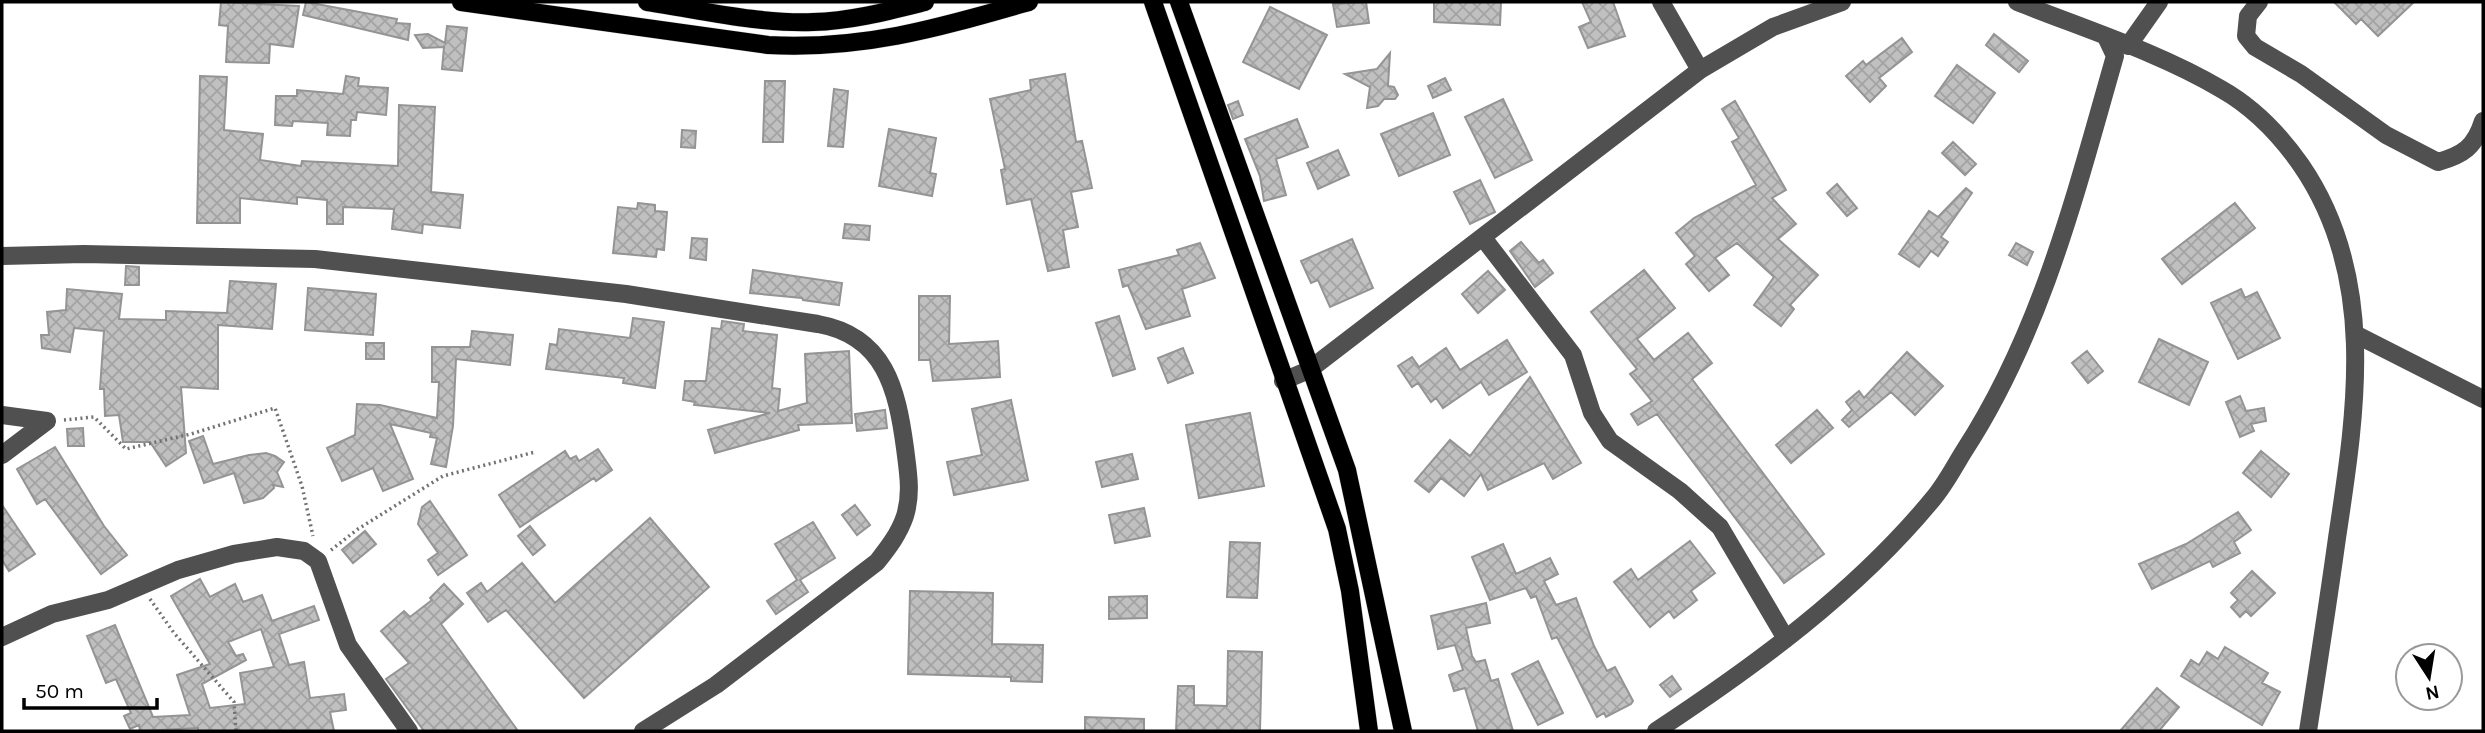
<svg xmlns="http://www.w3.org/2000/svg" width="2485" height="733" viewBox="0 0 2485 733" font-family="Karla,sans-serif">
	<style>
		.building { fill: url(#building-cross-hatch); stroke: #949494; stroke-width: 2; fill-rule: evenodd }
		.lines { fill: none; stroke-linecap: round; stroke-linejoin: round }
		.major-casing { stroke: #dbdbdb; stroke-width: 19 }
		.path { stroke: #727272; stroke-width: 3.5; stroke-dasharray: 2 3.5; stroke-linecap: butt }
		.minor { stroke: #505050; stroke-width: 18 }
		.major { stroke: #000; stroke-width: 18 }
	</style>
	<defs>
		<pattern id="building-cross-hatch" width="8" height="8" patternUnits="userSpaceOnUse" patternTransform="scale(1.75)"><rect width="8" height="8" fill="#c0c0c0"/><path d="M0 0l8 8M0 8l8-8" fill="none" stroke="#a3a3a3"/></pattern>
	</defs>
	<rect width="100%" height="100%" fill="#fff"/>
	<path class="building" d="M221 2 299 6 293 47 270 44 269 63 226 62 228 26 219 25Z
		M306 2 397 19 396 23 410 24 408 40 303 15Z
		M1366 2 1369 23 1337 27 1333 4Z
		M1434 2H1501L1500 25 1434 22Z
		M1582 2H1613L1625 36 1588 48 1579 27 1591 22Z
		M2334 2H2414L2378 36 2361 19 2356 24Z
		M1270 7 1327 35 1299 89 1243 62Z
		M447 26 467 28 462 71 442 69 444 47 423 48 415 35 428 34 445 43Z
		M1994 34 2028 61 2019 72 1986 45Z
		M1902 38 1912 52 1879 78 1886 86 1870 102 1846 76 1863 61 1866 65Z
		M1390 53 1388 86 1394 87 1398 95 1395 99H1384L1378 106 1367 108 1370 87 1345 74 1377 69Z
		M1957 65 1995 93 1973 123 1935 96Z
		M1065 74 1076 142 1082 141 1092 188 1071 192 1078 227 1063 230 1069 267 1048 271 1031 199 1007 204 1001 170 1005 169 990 99 1031 90 1030 80Z
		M200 76 227 77 224 130 263 134 260 160 301 166 302 161 398 166 399 105 435 107 431 192 463 195 460 228 423 224 422 233 392 229 394 209 343 207V224H327V200L297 197V204L240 198V223H197Z
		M346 76 359 78 358 86 388 88 386 115 357 112 356 120H351L350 136 327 135 328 123 293 121 292 126 275 125 276 96H297V90L343 94Z
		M1445 78 1451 90 1433 98 1428 86Z
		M765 81H785L783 142H763Z
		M834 89 848 91 843 147 828 146Z
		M1503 99 1532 160 1495 178 1465 117Z
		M1238 101 1243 115 1233 119 1228 105Z
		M1735 101 1786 190 1772 198 1796 224 1778 239 1818 275 1790 305 1794 309 1781 326 1754 305 1774 277 1737 243 1715 258 1729 275 1709 291 1686 264 1695 256 1676 233 1694 218 1756 185 1732 142 1739 138 1722 109Z
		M1433 113 1450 155 1399 176 1381 134Z
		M1297 119 1308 147 1276 159 1286 195 1264 201 1260 176 1245 139Z
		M889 129 936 138 930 173 936 174 932 196 879 186Z
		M682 130 696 131 695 148 681 147Z
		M1953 142 1976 164 1965 175 1942 153Z
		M1338 150 1349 175 1318 189 1307 163Z
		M1480 180 1495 212 1470 224 1454 192Z
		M1837 184 1857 208 1847 216 1827 193Z
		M1966 188 1972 193 1941 237 1948 242 1938 256 1931 251 1919 267 1899 254 1929 211 1938 217Z
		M638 203 655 205V211L667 212 664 250 657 249 656 257 613 253 618 207 637 209Z
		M2235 203 2255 228 2182 284 2162 259Z
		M845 224 870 226 869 240 843 238Z
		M692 238 707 239 706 260 690 258Z
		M1352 239 1373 288 1330 307 1318 280 1311 283 1301 261Z
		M1521 242 1539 263 1543 260 1553 273 1535 287 1510 251Z
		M1200 243 1215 278 1182 289 1190 316 1146 329 1128 285 1123 287 1119 270 1179 255 1177 250Z
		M2016 243 2033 252 2027 265 2009 255Z
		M126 266 139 267V285H125Z
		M753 270 842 283 839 305 803 300 802 298 750 293Z
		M1644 270 1675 308 1637 339 1654 360 1688 333 1712 363 1692 379 1824 554 1784 583 1657 414 1638 425 1631 414 1652 401 1630 374 1637 369 1591 312Z
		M1488 271 1505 290 1478 313 1462 294Z
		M230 281 276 284 272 329 218 325V389L181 387 186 453 166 466 150 442H123L119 415 105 416 104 389H100L104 331 74 328 70 352 42 348 41 335H49L47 312 66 310 67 289 122 294 119 319 166 320V311L227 313Z
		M308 288 376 294 373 335 305 330Z
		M2241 289 2245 298 2257 292 2280 338 2238 359 2211 303Z
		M919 296H950L949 344 998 341 1000 377 933 381 930 360H919Z
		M1119 316 1135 369 1113 376 1096 323Z
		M633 318 664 322 655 388 623 383 624 378 546 369 550 344 557 345 559 329 630 338Z
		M722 321 744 324 743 331 777 335 772 388 780 389 778 411 807 403 805 354 849 351 852 423 798 425 799 430 715 453 708 430 770 413 694 405 695 402 683 400 685 381H706L712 328 721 329Z
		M472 331 513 335 510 365 456 359 453 426 446 467 431 464 437 438 430 437 431 433 390 424 413 479 383 491 373 468 342 481 327 448 355 435 357 404 380 405 437 418 439 382H432V347H470Z
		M2159 339 2208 362 2189 405 2139 382Z
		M1507 340 1527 372 1489 395 1481 382 1443 408 1436 398 1431 402 1418 383 1412 387 1398 366 1412 357 1419 367 1446 348 1460 370Z
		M366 343H384V359H366Z
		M1183 348 1193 373 1168 383 1158 358Z
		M2087 351 2103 371 2088 383 2072 363Z
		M1907 352 1943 386 1915 415 1891 392 1849 427 1842 420 1852 410 1846 402 1859 391 1864 398Z
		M1530 377 1581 463 1553 479 1544 463 1488 490 1481 474 1464 496 1441 478 1429 492 1415 481 1450 440 1470 456Z
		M2240 396 2246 411 2264 408 2266 421 2251 424 2254 431 2240 437 2226 402Z
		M1011 400 1028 480 954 495 947 462 982 455 972 409Z
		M885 410 887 428 857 431 855 414Z
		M1817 410 1833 428 1791 463 1776 445Z
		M1250 413 1264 486 1199 498 1186 425Z
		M83 428 84 446H68L67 429Z
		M203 436 213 464 249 455 266 453 275 456 284 462 277 472 283 487 273 485 274 488 263 498 244 503 234 473 204 483 189 441Z
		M55 447 104 526 127 555 101 574 45 499 37 504 17 469Z
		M598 449 612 470 596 481 594 478 520 527 499 495 565 451 570 459 576 456 579 461Z
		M2261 451 2289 474 2271 497 2243 473Z
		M1132 454 1138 479 1102 487 1096 462Z
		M430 501 467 555 438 575 428 560 438 553 418 524 422 507Z
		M2 505 35 554 9 571 2 560Z
		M855 505 870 525 857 535 842 515Z
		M1144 508 1150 536 1115 543 1109 515Z
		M2238 512 2251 530 2234 542 2240 553 2213 567 2210 561 2152 589 2139 564 2186 544Z
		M650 518 709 587 584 698 506 610 488 622 467 593 481 583 487 592 522 563 555 603Z
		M813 522 835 558 800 580 808 592 776 614 767 601 797 580 775 544Z
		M530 526 545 545 533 555 518 536Z
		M365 531 376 544 353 563 342 550Z
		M1690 541 1715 573 1691 591 1697 600 1674 618 1669 611 1650 627 1614 582 1631 569 1638 580Z
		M1230 542 1260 543 1257 598 1227 597Z
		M1503 544 1516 574 1550 558 1558 574 1544 581 1556 605 1576 598 1594 646 1607 671 1615 667 1633 701 1631 704 1606 717 1604 713 1597 717 1557 637 1552 639 1536 596 1531 598 1526 588 1490 600 1472 557Z
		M2252 571 2275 593 2251 616 2246 611 2240 617 2231 607 2238 600 2231 593Z
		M200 579 210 597 235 584 243 602 262 595 272 621 314 606 319 620 279 634 289 665 304 662 310 698 344 694 346 710 330 712 334 731H198V728L140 731 139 725 130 729 124 716 131 713 116 679 106 683 87 636 115 625 153 717 190 715 177 675 210 664 171 596ZM261 629 274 667 240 673 245 704 210 708 202 684 246 660 243 654 236 656 228 642Z
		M444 584 463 604 441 624 518 731H424L386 679 409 663 381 631 404 611 410 617 432 600 430 598Z
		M910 591 993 593 992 644 1043 645 1042 682 1011 681V677L908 674Z
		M1147 596V618L1109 619V597Z
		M1486 603 1490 623 1466 628 1472 656 1476 662 1485 660 1491 681 1498 679 1513 731H1478L1465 688 1454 691 1449 675 1463 670 1455 645 1438 649 1431 616Z
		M2225 647 2268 673 2262 683 2280 692 2262 725 2181 676 2191 660 2199 665 2207 652 2218 659Z
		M1228 651 1262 652 1260 731H1176L1178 686H1194V705L1227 706Z
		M1538 661 1563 713 1538 725 1512 674Z
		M1672 676 1681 689 1670 697 1660 685Z
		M2157 688 2179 707 2159 731H2120Z
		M1085 717 1144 719V731H1085Z"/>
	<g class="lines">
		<g class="major-casing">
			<path id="major" d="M461 2 768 45C864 50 938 28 1029 2
				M647 2C701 10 758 24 813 22 851 21 889 11 925 2
				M1153 2 1337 529 1350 591 1369 731
				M1179 2 1347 470 1403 731"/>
		</g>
		<path class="path" d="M64 420 94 417 126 449 191 434 275 408 302 486 313 536
			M331 550 358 529 443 476 535 452
			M150 599 174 633 234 702 236 731"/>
		<path class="minor" d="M1661 2 1700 70
			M2017 2C2085 29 2158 52 2221 89 2253 107 2280 135 2301 165 2378 277 2356 412 2337 538 2328 603 2318 667 2308 731
			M2259 2 2248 16 2246 36 2255 47 2301 74 2386 135 2438 162C2463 155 2475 147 2483 121
			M2128 46 2159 2
			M1484 239 1573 355 1592 413 1610 441 1680 491 1720 527 1786 639
			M2 256 84 254 315 259 626 294 818 324C885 336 897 389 905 448 908 472 912 493 905 516 899 534 888 548 877 562L716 685 643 731
			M2355 334 2483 399
			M1283 381 1309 370 1700 70 1773 27 1842 2
			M2 415 47 421
			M2 455 47 421
			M2 637 52 614 108 600 178 570 234 554 277 547 304 551 318 561 348 645 409 731
			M1656 731C1756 665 1856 592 1932 500 1945 485 1954 467 1964 451 2042 331 2076 192 2115 56L2106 37"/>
		<use href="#major" class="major"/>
	</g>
	<rect width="2485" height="733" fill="none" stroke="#000000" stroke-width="7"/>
	<g transform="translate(2429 677) rotate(168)"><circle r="33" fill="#ffffff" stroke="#999999" stroke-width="2"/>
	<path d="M0-5L12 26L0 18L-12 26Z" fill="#000000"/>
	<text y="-10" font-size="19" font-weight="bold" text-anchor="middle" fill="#000000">N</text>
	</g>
	<path d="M24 698v10h133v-10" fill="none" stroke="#000000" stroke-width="3.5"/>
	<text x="35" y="698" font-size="21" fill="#000000" stroke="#ffffff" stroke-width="5" paint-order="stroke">50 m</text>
</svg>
